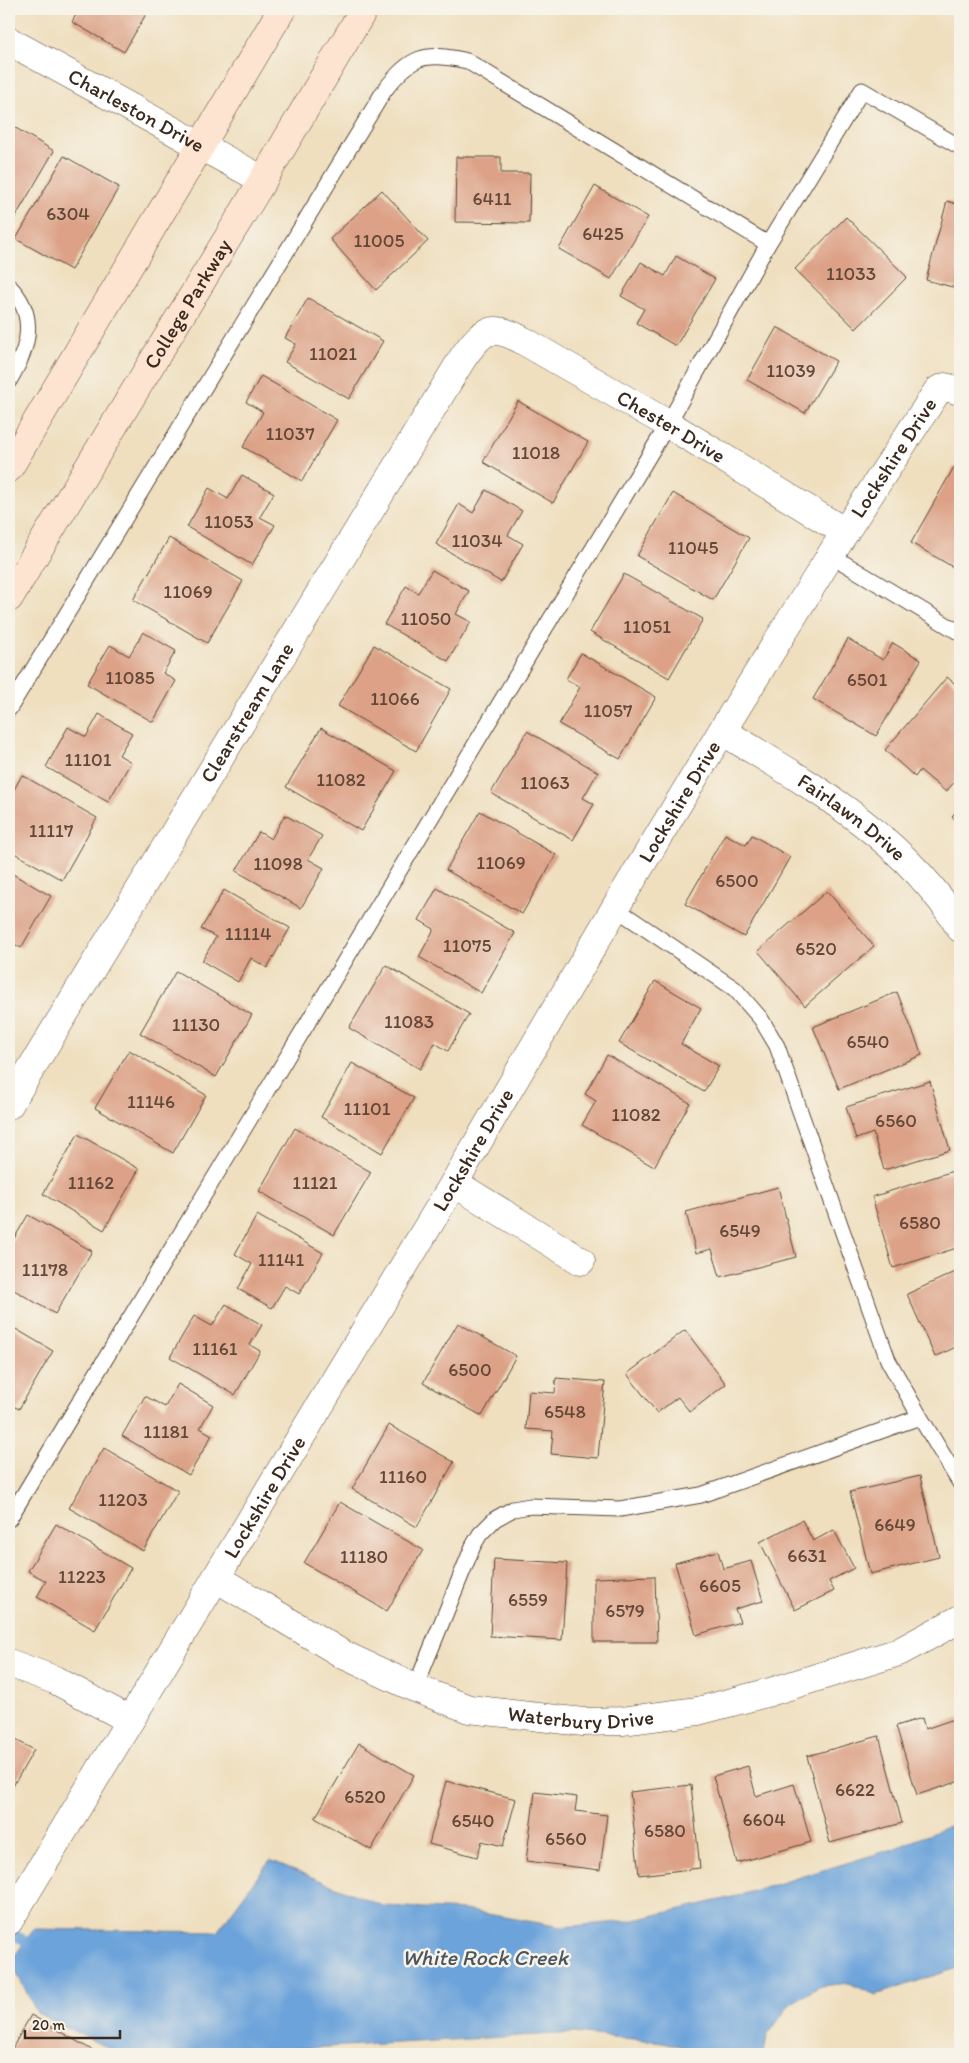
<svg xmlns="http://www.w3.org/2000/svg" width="969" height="2063" viewBox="0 0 969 2063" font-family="Itim,sans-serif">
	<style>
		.water { fill: #6ca3da; stroke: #54667c }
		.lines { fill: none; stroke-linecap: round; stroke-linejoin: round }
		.stream { stroke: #6ca3da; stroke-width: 10 }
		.building { fill: #dca186 }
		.service-casing { stroke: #564536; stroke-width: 17 }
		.minor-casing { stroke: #564536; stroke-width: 29 }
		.secondary-casing { stroke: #564536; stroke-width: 29 }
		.service { stroke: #fff; stroke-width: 15 }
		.minor { stroke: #fff; stroke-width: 28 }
		.secondary { stroke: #fde4d1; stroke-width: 28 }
		.labels { text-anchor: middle; stroke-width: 5; stroke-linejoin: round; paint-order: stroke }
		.number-label { font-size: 19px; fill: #634838 }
		.street-label { font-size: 21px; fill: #3b2a1e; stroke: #f7f3e8 }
		.water-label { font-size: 22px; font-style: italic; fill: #4c5460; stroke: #f7f3e8 }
	</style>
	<rect width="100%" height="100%" fill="#f7f3e8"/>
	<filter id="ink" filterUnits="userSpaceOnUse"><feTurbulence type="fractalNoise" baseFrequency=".02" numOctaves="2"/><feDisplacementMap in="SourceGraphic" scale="10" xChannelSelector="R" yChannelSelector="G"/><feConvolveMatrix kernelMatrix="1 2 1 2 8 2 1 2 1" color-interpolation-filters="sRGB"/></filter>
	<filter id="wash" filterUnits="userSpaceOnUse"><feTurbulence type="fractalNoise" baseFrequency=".0096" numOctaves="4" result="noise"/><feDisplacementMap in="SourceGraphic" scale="20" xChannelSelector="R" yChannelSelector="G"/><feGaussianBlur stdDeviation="1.12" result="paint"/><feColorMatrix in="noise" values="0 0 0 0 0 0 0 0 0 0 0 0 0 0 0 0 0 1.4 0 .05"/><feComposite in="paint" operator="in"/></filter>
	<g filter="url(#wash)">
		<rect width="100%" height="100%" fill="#efdfbf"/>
		<path class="water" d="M960 1822V1967L876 1995 849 1983 820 1986 790 2004 767 2036 764 2054H714L663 2042 574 2033 274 2050 120 2054 37 2013 11 1961 34 1929 217 1932 270 1860 383 1906 465 1910 562 1927 630 1921 737 1896 893 1849Z"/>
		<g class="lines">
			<path class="stream" d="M9 1932 37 1947"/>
		</g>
		<g id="blocks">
			<path class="building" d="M79 9H149L124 52 72 22Z
				M9 124 54 151 9 228Z
				M64 156 119 187 71 270 16 239Z
				M456 157H501V173H530L529 223 455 222Z
				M595 186 648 217 611 279 559 249Z
				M382 190 428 241 376 290 330 239Z
				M947 201 960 205V289L926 280Z
				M846 217 907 277 856 329 795 269Z
				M676 256 715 279 676 346 636 323 644 309 621 296 641 262 665 276Z
				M308 298 383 341 349 399 285 362 296 344 285 338Z
				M777 327 836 361 805 413 747 380Z
				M261 376 337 420 302 481 243 447 263 412 246 402Z
				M518 401 588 442 553 503 483 462Z
				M954 467 960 471V571L911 543Z
				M242 475 274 493 260 517 275 525 252 565 187 527 209 488 228 499Z
				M486 490 522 511 508 535 523 544 501 582 436 544 459 504 473 513Z
				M673 493 749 538 713 600 637 556Z
				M169 538 243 581 207 643 133 600Z
				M432 570 469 591 456 614 471 622 448 661 384 624 406 586 418 593Z
				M624 574 703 619 669 678 590 632Z
				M143 632 176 651 163 673 176 681 153 722 87 684 110 645 129 656Z
				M848 639 883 660 893 643 921 660 876 736 813 699Z
				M374 645 451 689 416 751 338 706Z
				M581 653 656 697 620 759 559 724 580 687 566 679Z
				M947 677 960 688V775L946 792 920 770 915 777 885 750Z
				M99 714 132 733 119 755 131 762 108 802 46 767 68 727 86 737Z
				M321 728 396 771 361 831 286 787Z
				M527 731 598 772 583 798 594 804 573 840 491 793Z
				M22 775 97 818 62 880 9 850V835L14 826 9 824V799Z
				M960 808V825L952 816Z
				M480 811 556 855 522 914 446 870Z
				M285 815 322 836 308 859 324 868 301 908 236 871 259 832 271 839Z
				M725 834 746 845 752 835 790 857 744 937 685 904Z
				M9 872 51 896 21 948 9 941Z
				M437 888 515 933 481 993 419 957 434 929 419 920Z
				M224 890 290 928 267 968 251 958 238 982 202 961 216 937 201 929Z
				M827 891 874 946 805 1006 758 951Z
				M386 965 469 1014 448 1051 435 1043 420 1069 349 1028Z
				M176 971 252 1015 216 1077 140 1033Z
				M655 981 701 1008 681 1044 719 1066 704 1092 619 1043Z
				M897 992 922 1055 839 1089 813 1027Z
				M129 1050 206 1095 173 1153 95 1108Z
				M607 1055 690 1103 654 1167 582 1125 596 1101 585 1094Z
				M352 1063 414 1098 382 1153 321 1117Z
				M930 1081 950 1150 884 1170 873 1133 856 1139 846 1107Z
				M295 1128 371 1172 334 1235 259 1191Z
				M78 1134 139 1169 104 1230 43 1194Z
				M953 1171 960 1195V1247L893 1268 872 1197Z
				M778 1187 796 1257 720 1277 712 1249 696 1253 686 1212Z
				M28 1215 92 1251 55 1314 9 1287V1247Z
				M257 1215 323 1253 299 1294 285 1286 272 1308 238 1289 252 1264 235 1254Z
				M960 1270V1345L935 1357 907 1294Z
				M226 1304 262 1325 250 1345 260 1351 235 1395 170 1357 194 1316 212 1326Z
				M458 1323 516 1356 482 1416 423 1383Z
				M9 1325 53 1351 19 1409 9 1404Z
				M685 1330 726 1384 690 1412 678 1397 657 1413 627 1374Z
				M556 1378 605 1382 598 1458 551 1454 553 1431 526 1429 529 1391 555 1393Z
				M178 1384 213 1405 200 1428 212 1435 189 1475 122 1436 145 1396 165 1407Z
				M389 1425 454 1462 417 1527 352 1489Z
				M104 1448 178 1491 143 1551 69 1508Z
				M920 1476 939 1557 870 1574 850 1492Z
				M340 1502 423 1550 387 1611 304 1563Z
				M802 1520 813 1541 834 1530 854 1568 829 1581 834 1591 795 1610 760 1542Z
				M56 1524 131 1568 95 1630 37 1597 46 1581 28 1571Z
				M718 1551 723 1569 751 1561 763 1601 735 1609 740 1622 696 1635 675 1563Z
				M494 1559 567 1563 562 1640 490 1636Z
				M655 1576 657 1642H594V1578Z
				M960 1717V1781L917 1795 896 1726 922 1718 925 1729Z
				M9 1736 34 1750 9 1793Z
				M879 1736 902 1823 830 1843 807 1756Z
				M359 1743 414 1775 371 1850 315 1818Z
				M748 1766 756 1796 794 1784 811 1842 737 1863 713 1776Z
				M446 1781 516 1799 503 1846 482 1841 477 1857 429 1844Z
				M691 1785 700 1868 639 1875 630 1792Z
				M535 1792 577 1797 575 1811 607 1815 600 1870 526 1861Z
				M31 2015 99 2054H9Z"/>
		</g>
	</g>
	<g filter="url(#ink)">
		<use href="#blocks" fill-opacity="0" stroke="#564536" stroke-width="1"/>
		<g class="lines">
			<g class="service-casing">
				<path id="service" d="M9 286C39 316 28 350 9 381
					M832 556 960 633
					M9 709 384 91C411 56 424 51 467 61L768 244
					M615 908 735 989 761 1019 777 1046 888 1360 920 1417
					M9 1519 668 424 768 244 862 90 960 147
					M415 1688 473 1546 480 1534 495 1519 513 1509 530 1506 620 1509 701 1495 920 1417 960 1483"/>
			</g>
			<g class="minor-casing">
				<g id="minor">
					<path id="s1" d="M9 41 263 180"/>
					<path id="s2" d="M722 731C809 784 906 838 960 928"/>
					<path id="s3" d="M9 1105 462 359C482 330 490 323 522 340L668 424 845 532"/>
					<path d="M454 1183 581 1261"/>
					<path id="s4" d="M216 1578 344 1655 415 1688 469 1709 583 1722 622 1721 698 1711 770 1692 899 1652 960 1619"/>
					<path d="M9 1663 55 1680 130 1720"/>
					<path id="s5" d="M9 1921 454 1183 615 908 722 731 845 532 938 390 945 387 960 391"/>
				</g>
			</g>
			<g class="secondary-casing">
				<g id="secondary">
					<path d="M9 468 282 9"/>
					<path id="s6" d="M9 598 263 180 364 9"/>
				</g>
			</g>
			<use href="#service" class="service"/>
			<use href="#minor" class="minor"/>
			<use href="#secondary" class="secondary"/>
		</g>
	</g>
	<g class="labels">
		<g class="number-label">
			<text x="492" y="205">6411</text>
			<text x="68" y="220">6304</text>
			<text x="603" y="240">6425</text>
			<text x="379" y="247">11005</text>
			<text x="851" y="280">11033</text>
			<text x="333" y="360">11021</text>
			<text x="791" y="377">11039</text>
			<text x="290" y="440">11037</text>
			<text x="536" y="459">11018</text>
			<text x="229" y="528">11053</text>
			<text x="477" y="547">11034</text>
			<text x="693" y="554">11045</text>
			<text x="188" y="598">11069</text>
			<text x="426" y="625">11050</text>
			<text x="647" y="633">11051</text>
			<text x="130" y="684">11085</text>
			<text x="867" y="686">6501</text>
			<text x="395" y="705">11066</text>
			<text x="608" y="717">11057</text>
			<text x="88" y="766">11101</text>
			<text x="341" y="786">11082</text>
			<text x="545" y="789">11063</text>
			<text x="51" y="837">11117</text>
			<text x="501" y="869">11069</text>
			<text x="278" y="870">11098</text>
			<text x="737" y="887">6500</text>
			<text x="248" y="940">11114</text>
			<text x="467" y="952">11075</text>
			<text x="816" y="955">6520</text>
			<text x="409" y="1028">11083</text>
			<text x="196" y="1031">11130</text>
			<text x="868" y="1048">6540</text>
			<text x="151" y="1108">11146</text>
			<text x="367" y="1115">11101</text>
			<text x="636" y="1121">11082</text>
			<text x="896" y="1127">6560</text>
			<text x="91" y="1189">11162</text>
			<text x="315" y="1189">11121</text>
			<text x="920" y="1229">6580</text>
			<text x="740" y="1237">6549</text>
			<text x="281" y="1266">11141</text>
			<text x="45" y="1276">11178</text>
			<text x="215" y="1355">11161</text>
			<text x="470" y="1376">6500</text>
			<text x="565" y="1418">6548</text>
			<text x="166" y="1438">11181</text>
			<text x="403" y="1483">11160</text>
			<text x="123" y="1506">11203</text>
			<text x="895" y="1531">6649</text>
			<text x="807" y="1562">6631</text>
			<text x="364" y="1563">11180</text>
			<text x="82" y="1583">11223</text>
			<text x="720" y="1592">6605</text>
			<text x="528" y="1606">6559</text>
			<text x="625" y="1617">6579</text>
			<text x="855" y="1796">6622</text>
			<text x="365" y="1803">6520</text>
			<text x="764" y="1826">6604</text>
			<text x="473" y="1827">6540</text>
			<text x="665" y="1837">6580</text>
			<text x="566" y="1845">6560</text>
		</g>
		<g class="street-label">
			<text dy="7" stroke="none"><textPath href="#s1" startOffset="145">Charleston Drive</textPath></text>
			<text dy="7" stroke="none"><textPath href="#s6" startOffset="344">College Parkway</textPath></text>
			<text dy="7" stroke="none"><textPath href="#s3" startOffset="1119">Chester Drive</textPath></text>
			<text dy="7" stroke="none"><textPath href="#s5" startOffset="1710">Lockshire Drive</textPath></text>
			<text dy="7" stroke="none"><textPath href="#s3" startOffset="459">Clearstream Lane</textPath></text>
			<text dy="7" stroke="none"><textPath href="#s5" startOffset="1305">Lockshire Drive</textPath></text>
			<text dy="7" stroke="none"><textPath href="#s2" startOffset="156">Fairlawn Drive</textPath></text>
			<text dy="7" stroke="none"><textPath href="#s5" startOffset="900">Lockshire Drive</textPath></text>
			<text dy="7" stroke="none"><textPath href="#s5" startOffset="495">Lockshire Drive</textPath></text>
			<text dy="7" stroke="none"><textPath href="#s4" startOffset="398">Waterbury Drive</textPath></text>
		</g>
		<g class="water-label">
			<text x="485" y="1965">White Rock Creek</text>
		</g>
	</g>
	<rect width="969" height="2063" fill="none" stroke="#f7f3e8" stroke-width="30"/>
	<path d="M25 2030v8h95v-8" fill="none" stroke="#3b2a1e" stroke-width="2.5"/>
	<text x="32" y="2030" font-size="15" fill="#3b2a1e" stroke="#f7f3e8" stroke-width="4" paint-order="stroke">20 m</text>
</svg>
